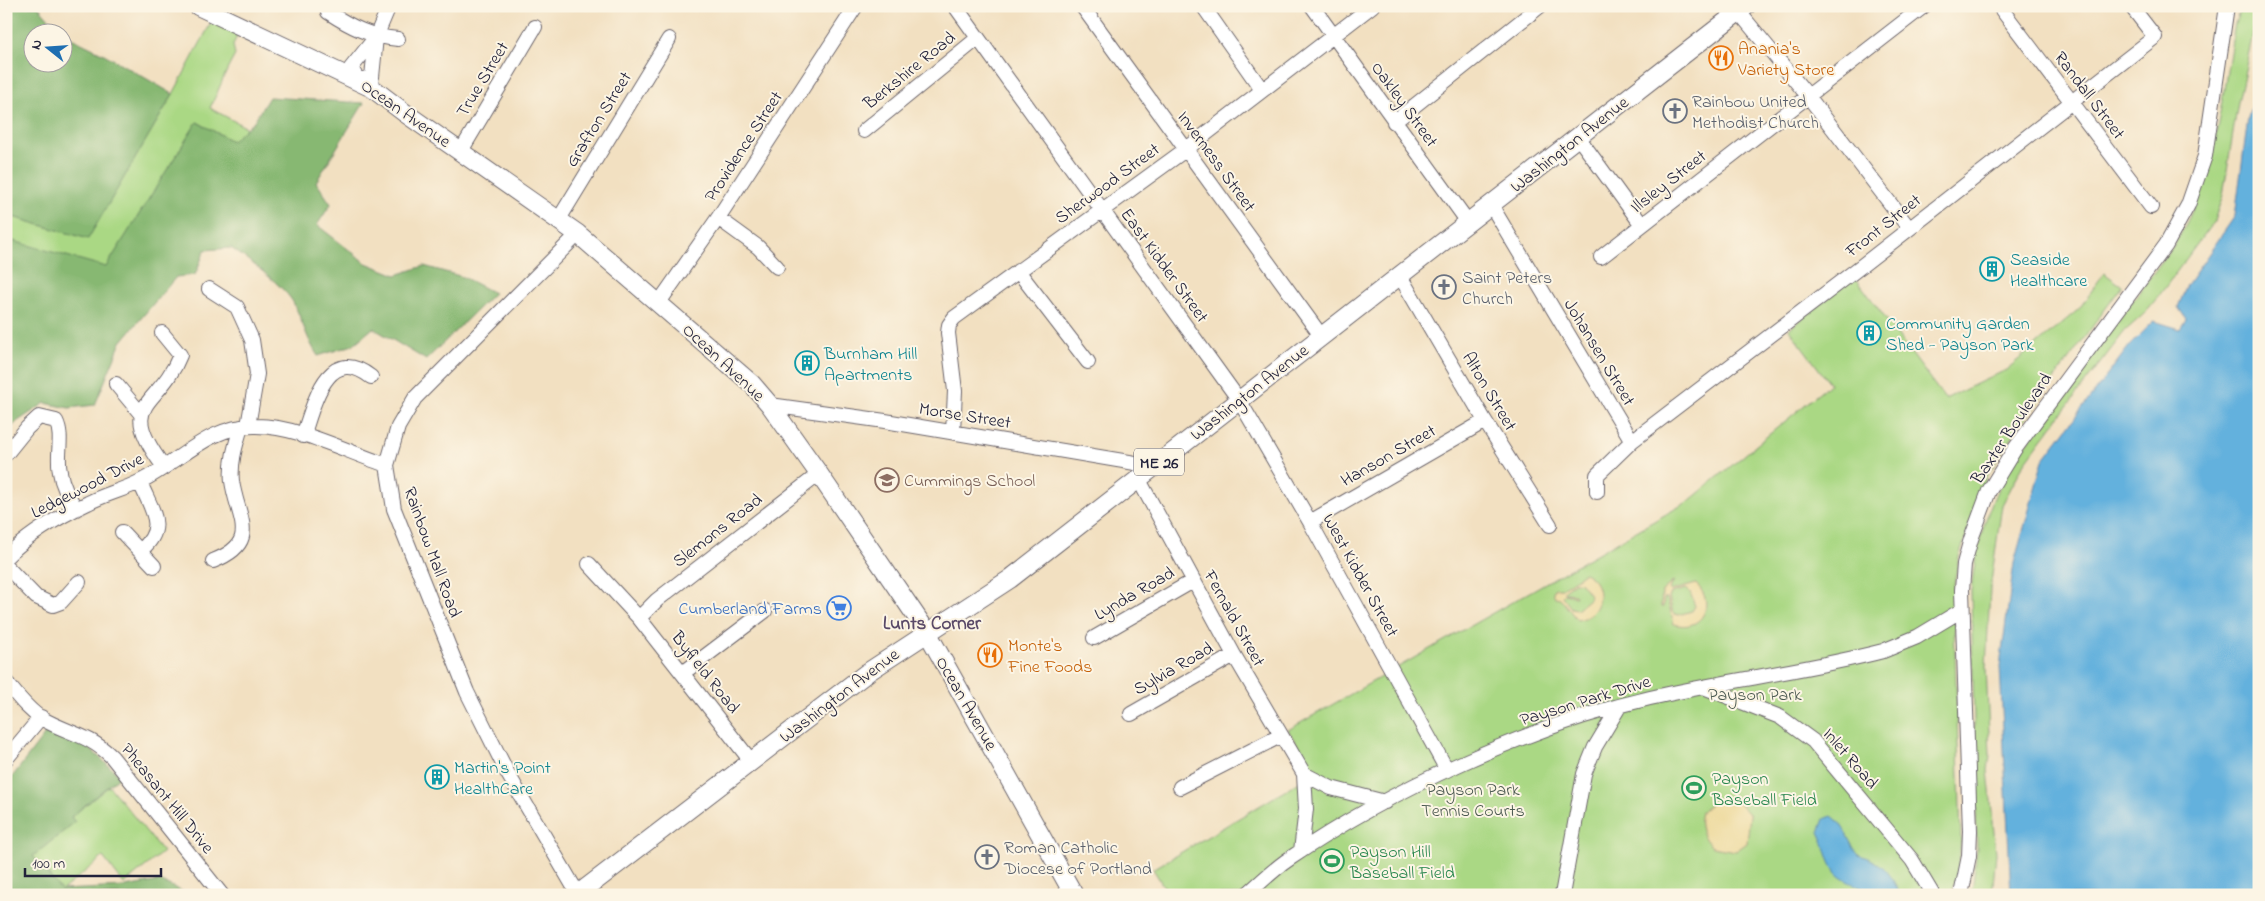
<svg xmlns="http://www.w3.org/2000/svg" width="2265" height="901" viewBox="0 0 2265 901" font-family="'Indie Flower',sans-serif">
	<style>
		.green { fill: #aad884; stroke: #667d60 }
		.forest { fill: #87b872; stroke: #546d56 }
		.sand { fill: #eeda9e; stroke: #887e6c; fill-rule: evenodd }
		.water { fill: #63b1dd; stroke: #426a8c }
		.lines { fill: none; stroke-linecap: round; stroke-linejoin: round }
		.stream { stroke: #63b1dd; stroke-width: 2.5 }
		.minor-casing { stroke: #6b646a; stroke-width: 16 }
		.major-casing { stroke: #6b646a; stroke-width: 20 }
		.minor { stroke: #fff; stroke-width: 14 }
		.major { stroke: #fff; stroke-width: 18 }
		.labels { text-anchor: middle; stroke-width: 4; stroke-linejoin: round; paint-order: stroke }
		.shield { fill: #fcf5e5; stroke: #63616e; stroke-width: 1 }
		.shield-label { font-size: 16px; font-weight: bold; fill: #22223b }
		.food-label { font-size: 18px; fill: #c56008; stroke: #fcf5e5; text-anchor: start }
		.street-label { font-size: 18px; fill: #22223b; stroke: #fcf5e5 }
		.worship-label { font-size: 18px; fill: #5b616d; stroke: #fcf5e5; text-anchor: start }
		.culture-label { font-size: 18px; fill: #0d838f; stroke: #fcf5e5; text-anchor: start }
		.education-label { font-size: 18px; fill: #785e54; stroke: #fcf5e5; text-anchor: start }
		.shop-label { font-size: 18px; fill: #366cbe; stroke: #fcf5e5; text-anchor: end }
		.park-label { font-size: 18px; fill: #4b5951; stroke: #fcf5e5 }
		.leisure-label { font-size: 18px; fill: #27864d; stroke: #fcf5e5; text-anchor: start }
		.neighbourhood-label { font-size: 19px; font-weight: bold; fill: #5a4a68; stroke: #fcf5e5 }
	</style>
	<rect width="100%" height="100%" fill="#fcf5e5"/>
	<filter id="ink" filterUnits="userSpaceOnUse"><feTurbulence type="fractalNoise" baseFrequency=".02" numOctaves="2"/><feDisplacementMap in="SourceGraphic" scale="10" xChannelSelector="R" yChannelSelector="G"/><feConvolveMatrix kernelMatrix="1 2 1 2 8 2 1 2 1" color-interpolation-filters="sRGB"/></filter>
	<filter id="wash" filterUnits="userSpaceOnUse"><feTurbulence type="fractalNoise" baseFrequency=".0096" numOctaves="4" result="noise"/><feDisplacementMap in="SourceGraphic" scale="20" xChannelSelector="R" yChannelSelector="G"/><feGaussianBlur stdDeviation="1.12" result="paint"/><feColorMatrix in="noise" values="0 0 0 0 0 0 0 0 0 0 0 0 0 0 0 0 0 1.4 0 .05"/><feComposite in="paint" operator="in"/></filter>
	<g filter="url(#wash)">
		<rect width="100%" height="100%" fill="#f2e0c1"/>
		<path class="green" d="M2241 6H2259L2238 102 2223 195 2214 221 2161 293 2144 314 2125 331 2042 439 2023 465 2002 505 1990 589 1986 667 1990 755 1988 770 1996 853 1992 895H1969L1973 885 1977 848 1971 591C1976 546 1987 505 2010 466L2174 245C2216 179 2221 99 2235 24Z
			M212 21 238 34 233 45 235 55C225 72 219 90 210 108L247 128 232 141 197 122 106 268 6 239V215L88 238 173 94Z
			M2104 273 2122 286 2018 429 1986 477 1959 557 1953 590 1961 841 1958 871 1951 895H1169L1153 869 1315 773 1288 730 1689 501 1830 384 1789 329 1855 277 1945 399 2006 370 2079 309Z
			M109 786 163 852 124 884 103 857 61 891 33 856 74 822 71 817Z"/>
		<path class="forest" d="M6 6H38L60 32H32V62H62L63 34 104 54 173 94 88 239 6 215Z
			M269 97 364 103 316 182 331 204 317 225 366 263 396 275 424 266 463 277 494 293 426 360 373 328 353 345 318 356C307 340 303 322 294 304 286 287 247 259 231 248L205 250 195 275 176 277 121 342 95 405 69 408 45 403 18 421 6 433V239L106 267 197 122 232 141 254 121Z
			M48 730 78 738 120 776 71 817 75 822 33 856 61 890 125 887 160 881 190 895H6V785Z"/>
		<path class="sand" d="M1584 573C1607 583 1603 617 1577 620L1560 598 1555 597 1553 592 1555 588H1562ZM1575 582 1581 583 1590 595 1589 599 1577 609 1571 608 1562 596 1564 594 1576 596 1575 594 1564 593V590Z
			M1674 581 1669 589 1671 591 1696 584C1717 603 1702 633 1674 624L1667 598H1664L1663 607H1661L1662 591ZM1686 589 1690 592 1695 606 1692 611 1678 615 1673 613 1669 598 1671 593Z
			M1717 799 1737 801 1750 815 1747 843 1736 851 1712 847C1702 837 1697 827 1701 812Z"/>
		<path class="water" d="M2259 76V895H2011L2000 666 2014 563 2043 460 2130 345 2154 321 2180 329 2186 319 2178 307 2187 285 2235 216 2248 118Z
			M1832 816C1847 826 1847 843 1859 854 1863 857 1869 858 1874 861 1888 868 1894 881 1900 895H1870C1861 884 1846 884 1836 873 1827 861 1826 845 1819 832L1824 819Z"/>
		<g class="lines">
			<path class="stream" d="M1796 895H1798"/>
		</g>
	</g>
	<g filter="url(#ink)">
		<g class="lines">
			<g class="minor-casing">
				<path id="minor" d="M326 6 328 12C351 27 371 37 398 39
					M955 6 1239 400 1310 522 1447 770
					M1082 6 1322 337
					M1203 6 1262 90
					M1312 6 1468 222
					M1734 6 1808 96 1909 228
					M1999 6 2151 207
					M376 37 351 68 358 80 372 77 376 37 389 6
					M1394 122 1540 6
					M864 131 978 38
					M1578 137 1642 225
					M461 151 535 27
					M1491 205 1632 441
					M718 218 758 247 777 267
					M559 219 669 39
					M1601 257 1924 6
					M1018 271 1088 362
					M1400 276 1485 421 1550 525
					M209 289 237 307 252 340 257 374 248 426
					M658 304 718 218 856 6
					M162 333 180 355C159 409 114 400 164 467
					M116 384 141 414
					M770 405 885 421 1153 466
					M953 432 955 391 948 333 949 325 954 318 1185 150 1372 6
					M303 436C314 404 327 343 371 377
					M6 454 27 428 39 417 56 421C64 437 56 455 60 472 62 486 69 497 76 509
					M1138 478 1234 655 1304 774 1306 809 1301 851
					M140 482C151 510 168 527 141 550
					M1597 492V475L1632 441 1864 264 2155 37 2131 6
					M1310 522 1485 421
					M122 532 154 566
					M6 557C30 533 58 517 88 503 105 494 124 490 141 481 180 462 209 425 256 426 298 426 347 452 387 465
					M213 561C262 542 237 518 232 481 230 462 236 444 241 427
					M589 564 639 618 751 761
					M6 566 36 597 53 605 61 602 79 582
					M639 618 657 600 819 474
					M1094 638 1193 581
					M683 673 765 611
					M6 682C17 695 27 709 41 718 68 734 87 733 112 757L222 895
					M1706 688 1780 717 1813 741 1912 860 1933 895
					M1131 714 1234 655
					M6 759 41 717
					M1304 774 1331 788 1385 802
					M1180 787 1280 736
					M578 894 508 774 467 692 394 509 387 465 398 427 415 398 578 234
					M1246 895C1260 883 1274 869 1289 859 1391 789 1529 726 1650 698 1727 680 1806 671 1883 651L1917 637 1962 610
					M1562 895 1584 774 1595 747 1619 707
					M1961 895 1969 856 1970 831 1962 590 1964 564 1971 539 1989 491 2014 450 2166 245 2188 205 2205 156 2227 6"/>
			</g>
			<g class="major-casing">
				<path id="major" d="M198 6 372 88 405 113 578 234 752 384 770 405 819 474 927 632 1074 895
					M577 895 868 672 1010 579 1746 6"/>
			</g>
			<use href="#minor" class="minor"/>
			<use href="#major" class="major"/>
		</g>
	</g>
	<defs>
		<g id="restaurant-ring" transform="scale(1.25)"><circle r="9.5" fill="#fcf5e5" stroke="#e8710a" stroke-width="1.5"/><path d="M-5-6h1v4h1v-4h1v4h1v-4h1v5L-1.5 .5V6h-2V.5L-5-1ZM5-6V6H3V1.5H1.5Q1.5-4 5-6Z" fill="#e8710a"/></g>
		<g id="church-ring" transform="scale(1.25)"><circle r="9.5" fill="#fcf5e5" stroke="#6b7280" stroke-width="1.5"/><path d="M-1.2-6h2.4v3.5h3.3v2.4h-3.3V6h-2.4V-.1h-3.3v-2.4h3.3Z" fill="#6b7280"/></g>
		<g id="building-ring" transform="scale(1.25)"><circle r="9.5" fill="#fcf5e5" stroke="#0f9aa8" stroke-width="1.5"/><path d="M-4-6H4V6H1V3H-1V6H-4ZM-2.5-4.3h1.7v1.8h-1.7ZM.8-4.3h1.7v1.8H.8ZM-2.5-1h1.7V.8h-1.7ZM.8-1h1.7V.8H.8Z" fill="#0f9aa8"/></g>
		<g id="school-ring" transform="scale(1.25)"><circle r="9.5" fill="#fcf5e5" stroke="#8d6e63" stroke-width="1.5"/><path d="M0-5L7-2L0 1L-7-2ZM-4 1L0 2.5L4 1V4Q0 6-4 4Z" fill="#8d6e63"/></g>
		<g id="supermarket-ring" transform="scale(1.25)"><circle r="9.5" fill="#fcf5e5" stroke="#3f7fe0" stroke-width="1.5"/><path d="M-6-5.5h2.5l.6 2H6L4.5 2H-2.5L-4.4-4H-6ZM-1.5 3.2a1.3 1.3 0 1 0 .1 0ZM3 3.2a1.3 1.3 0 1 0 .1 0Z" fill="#3f7fe0"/></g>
		<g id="stadium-ring" transform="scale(1.25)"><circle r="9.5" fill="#fcf5e5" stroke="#2e9e5b" stroke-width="1.5"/><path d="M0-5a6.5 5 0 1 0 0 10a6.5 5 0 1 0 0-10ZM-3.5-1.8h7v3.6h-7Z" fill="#2e9e5b"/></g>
	</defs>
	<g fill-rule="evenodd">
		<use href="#restaurant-ring" x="1721" y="58"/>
		<use href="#church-ring" x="1675" y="111"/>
		<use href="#building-ring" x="1992" y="269"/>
		<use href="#church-ring" x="1444" y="287"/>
		<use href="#building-ring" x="1869" y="333"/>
		<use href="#building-ring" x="807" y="363"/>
		<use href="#school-ring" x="887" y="480"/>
		<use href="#supermarket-ring" x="839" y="608"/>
		<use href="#restaurant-ring" x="990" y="655"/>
		<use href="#building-ring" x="437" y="777"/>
		<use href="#stadium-ring" x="1694" y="788"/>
		<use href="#church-ring" x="987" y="857"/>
		<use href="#stadium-ring" x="1332" y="861"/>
	</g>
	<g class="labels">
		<rect class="shield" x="1134" y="448.5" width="50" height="27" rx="4"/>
		<g class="shield-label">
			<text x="1159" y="468">ME 26</text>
		</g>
		<g class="food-label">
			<text x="1738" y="54">Anania's<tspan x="1738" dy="21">Variety Store</tspan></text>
			<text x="1008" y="651">Monte's<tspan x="1008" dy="21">Fine Foods</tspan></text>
		</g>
		<g class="street-label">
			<text transform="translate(909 70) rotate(-39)" y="6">Berkshire Road</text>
			<text transform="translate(482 79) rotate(-59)" y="6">True Street</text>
			<text transform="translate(2090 95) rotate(53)" y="6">Randall Street</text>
			<text transform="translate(1405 104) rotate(54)" y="6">Oakley Street</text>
			<text transform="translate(406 113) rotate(35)" y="6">Ocean Avenue</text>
			<text transform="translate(598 119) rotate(-58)" y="6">Grafton Street</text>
			<text transform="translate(1569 144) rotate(-38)" y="6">Washington Avenue</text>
			<text transform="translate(743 146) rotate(-57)" y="6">Providence Street</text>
			<text transform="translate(1217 161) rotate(54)" y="6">Inverness Street</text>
			<text transform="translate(1668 181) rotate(-38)" y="6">Illsley Street</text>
			<text transform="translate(1107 183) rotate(-36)" y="6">Sherwood Street</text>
			<text transform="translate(1883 225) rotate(-38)" y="6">Front Street</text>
			<text transform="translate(1165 265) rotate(54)" y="6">East Kidder Street</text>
			<text transform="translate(1600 352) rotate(59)" y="6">Johansen Street</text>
			<text transform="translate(724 362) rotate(43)" y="6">Ocean Avenue</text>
			<text transform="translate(1490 391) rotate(59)" y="6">Alton Street</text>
			<text transform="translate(1249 392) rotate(-38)" y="6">Washington Avenue</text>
			<text transform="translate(965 415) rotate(9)" y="6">Morse Street</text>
			<text transform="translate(2011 428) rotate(-56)" y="6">Baxter Boulevard</text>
			<text transform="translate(1388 455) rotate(-30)" y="6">Hanson Street</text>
			<text transform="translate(87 485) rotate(-27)" y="6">Ledgewood Drive</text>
			<text transform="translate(717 530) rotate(-38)" y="6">Slemons Road</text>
			<text transform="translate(433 552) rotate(70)" y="6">Rainbow Mall Road</text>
			<text transform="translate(1361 575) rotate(61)" y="6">West Kidder Street</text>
			<text transform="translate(1134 593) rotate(-30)" y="6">Lynda Road</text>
			<text transform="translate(1235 618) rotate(61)" y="6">Fernald Street</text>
			<text transform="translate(1173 668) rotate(-30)" y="6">Sylvia Road</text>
			<text transform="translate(706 672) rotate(52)" y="6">Byfield Road</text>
			<text transform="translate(839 695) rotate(-37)" y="6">Washington Avenue</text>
			<text transform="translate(1585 700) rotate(-17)" y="6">Payson Park Drive</text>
			<text transform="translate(967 703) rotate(60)" y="6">Ocean Avenue</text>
			<text transform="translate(1851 758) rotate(49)" y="6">Inlet Road</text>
			<text transform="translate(168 798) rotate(51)" y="6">Pheasant Hill Drive</text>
		</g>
		<g class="worship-label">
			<text x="1692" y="107">Rainbow United<tspan x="1692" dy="21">Methodist Church</tspan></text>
			<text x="1462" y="283">Saint Peters<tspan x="1462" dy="21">Church</tspan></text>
			<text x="1004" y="853">Roman Catholic<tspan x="1004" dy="21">Diocese of Portland</tspan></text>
		</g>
		<g class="culture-label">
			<text x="2010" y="265">Seaside<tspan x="2010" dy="21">Healthcare</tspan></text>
			<text x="1886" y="329">Community Garden<tspan x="1886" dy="21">Shed - Payson Park</tspan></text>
			<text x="824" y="359">Burnham Hill<tspan x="824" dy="21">Apartments</tspan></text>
			<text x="454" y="773">Martin's Point<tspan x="454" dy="21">HealthCare</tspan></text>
		</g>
		<g class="education-label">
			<text x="904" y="486">Cummings School</text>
		</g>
		<g class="shop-label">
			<text x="822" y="614">Cumberland Farms</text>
		</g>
		<g class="park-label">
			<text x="1755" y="700">Payson Park</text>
			<text x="1473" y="795">Payson Park<tspan x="1473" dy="21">Tennis Courts</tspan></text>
		</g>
		<g class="leisure-label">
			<text x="1712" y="784">Payson<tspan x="1712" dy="21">Baseball Field</tspan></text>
			<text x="1350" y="857">Payson Hill<tspan x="1350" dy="21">Baseball Field</tspan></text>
		</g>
		<g class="neighbourhood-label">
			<text x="932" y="629">Lunts Corner</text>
		</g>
	</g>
	<rect width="2265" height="901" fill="none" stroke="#fcf5e5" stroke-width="25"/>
	<g transform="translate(48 48) rotate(287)"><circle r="24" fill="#fcf5e5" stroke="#a5a1a1"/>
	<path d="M0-4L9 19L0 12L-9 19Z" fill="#1f6fb2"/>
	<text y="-8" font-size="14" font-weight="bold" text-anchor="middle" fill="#22223b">N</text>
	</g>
	<path d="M25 868v8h136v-8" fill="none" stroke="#22223b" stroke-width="2.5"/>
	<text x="32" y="868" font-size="15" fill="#22223b" stroke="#fcf5e5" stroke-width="4" paint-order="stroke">100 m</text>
</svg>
